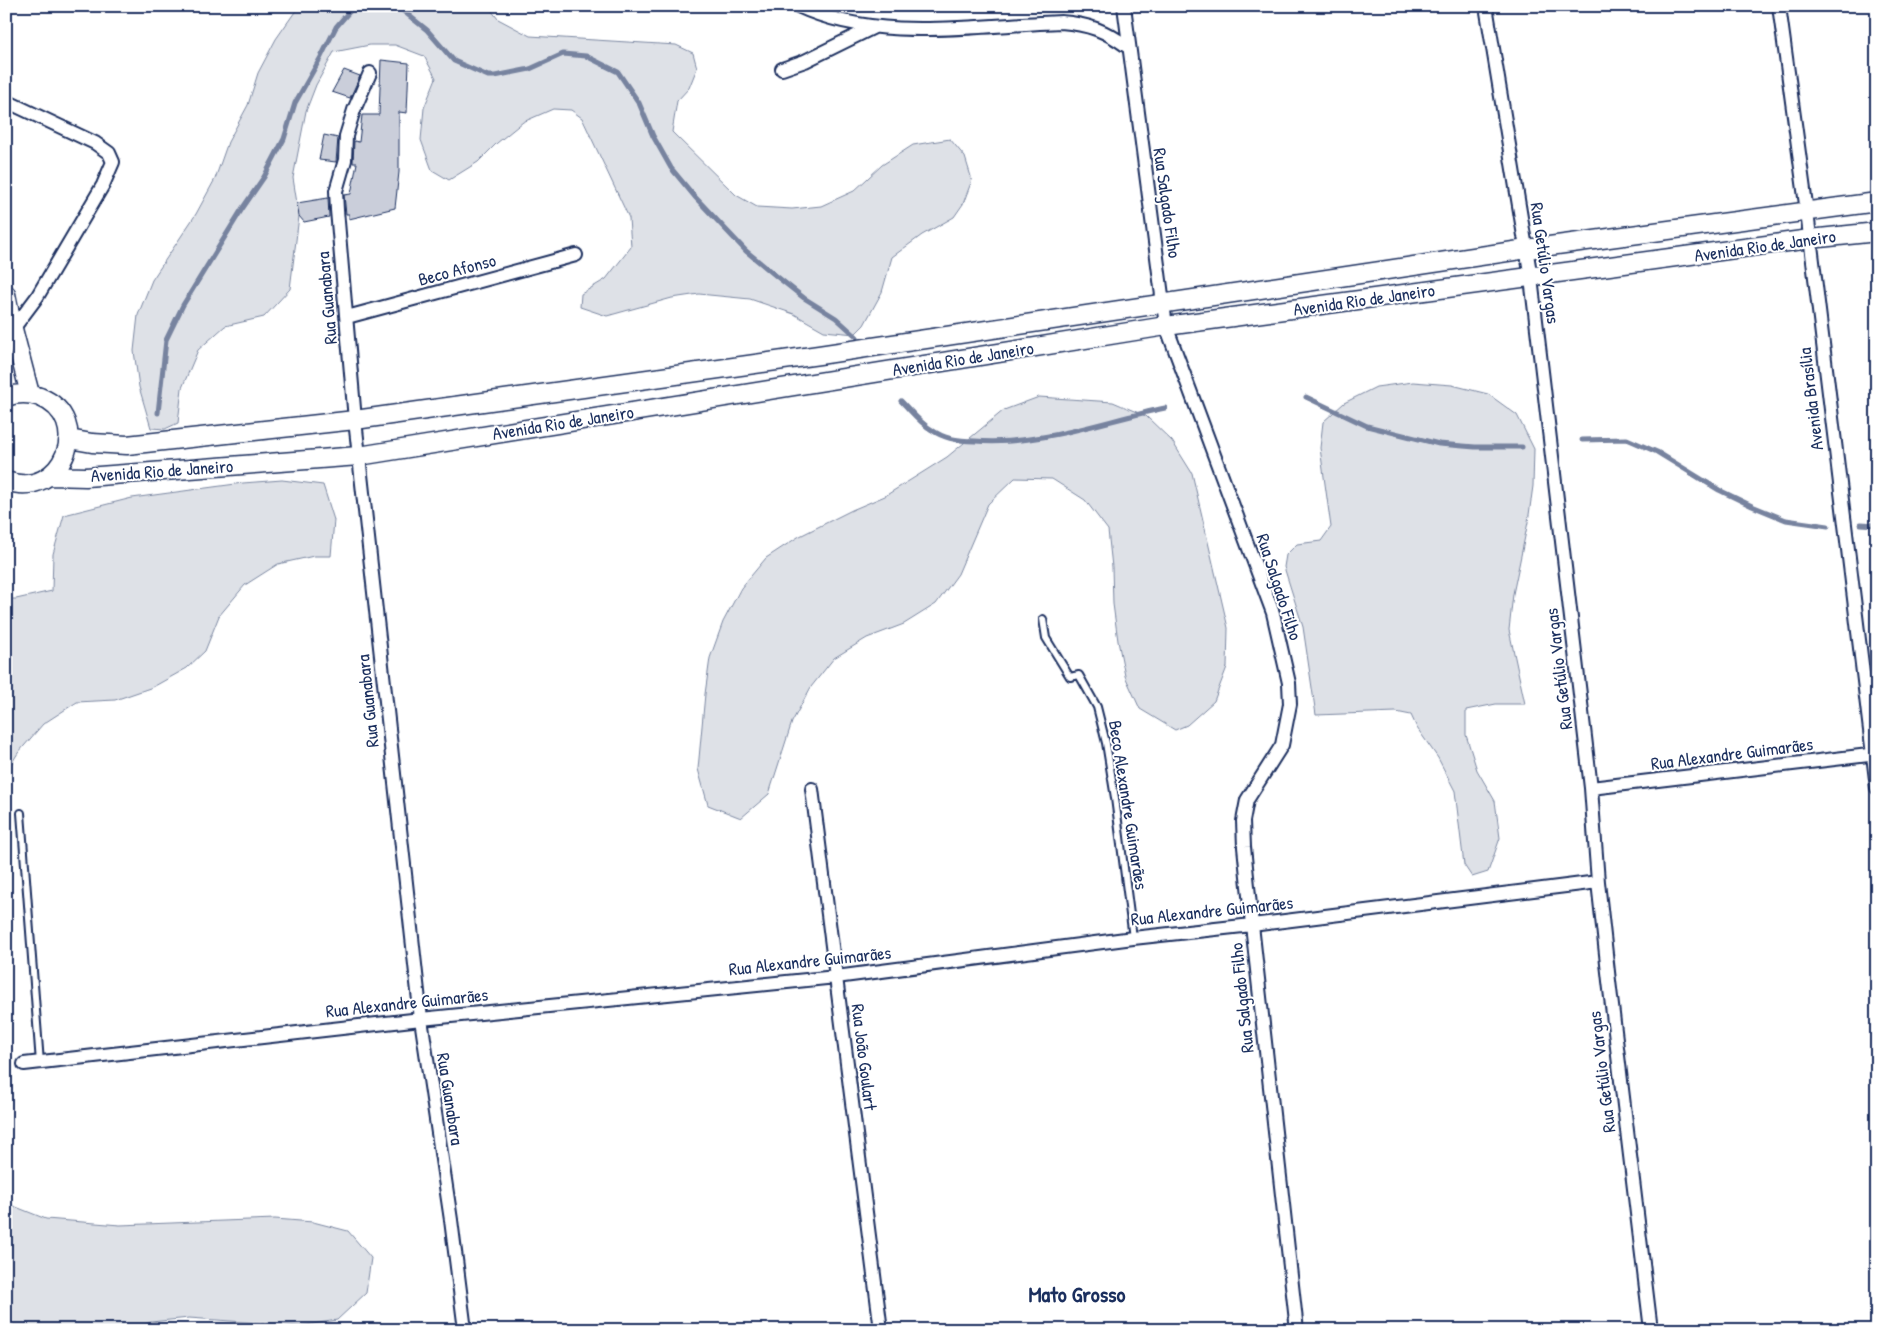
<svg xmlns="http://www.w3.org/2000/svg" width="1883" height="1336" viewBox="0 0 1883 1336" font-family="'Patrick Hand',sans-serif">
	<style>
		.green { fill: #dee1e7; stroke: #7c88a2 }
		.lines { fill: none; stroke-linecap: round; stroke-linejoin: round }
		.stream { stroke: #77839f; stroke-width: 5 }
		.building { fill: #caceda; stroke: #1b2f5e }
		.service-casing { stroke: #1b2f5e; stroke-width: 10 }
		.minor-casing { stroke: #1b2f5e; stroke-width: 16 }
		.secondary-casing { stroke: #1b2f5e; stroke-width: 21 }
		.service { stroke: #fff; stroke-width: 6 }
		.minor { stroke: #fff; stroke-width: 12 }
		.secondary { stroke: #fff; stroke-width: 18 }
		.labels { text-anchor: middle; stroke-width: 4; stroke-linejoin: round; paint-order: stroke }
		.street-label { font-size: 18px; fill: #1b2f5e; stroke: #fff }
		.district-label { font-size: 22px; font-weight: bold; fill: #1b2f5e; stroke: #fff }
	</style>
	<rect width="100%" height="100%" fill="#fff"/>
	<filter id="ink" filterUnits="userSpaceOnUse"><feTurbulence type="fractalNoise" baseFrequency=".02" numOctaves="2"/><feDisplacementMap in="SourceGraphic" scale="10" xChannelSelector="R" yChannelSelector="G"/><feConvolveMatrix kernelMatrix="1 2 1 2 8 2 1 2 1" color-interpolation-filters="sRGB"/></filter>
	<g filter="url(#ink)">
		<path class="green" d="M299 6H488L498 19 530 36 676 45 693 53 697 68 689 88 677 101 672 132 736 195 757 207 792 209 821 206 854 191 882 165 913 145 950 139 965 157 972 180 963 204 954 217 922 235 892 257 882 292 864 325 855 334 824 331 794 314 750 299 699 294 672 298 607 316 580 307 581 294 606 279 631 247 629 218 582 118 571 110 553 109 523 122 497 143 478 162 449 180 432 170 421 140 424 108 436 78 424 56 395 45H370L334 52 316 85 306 111 293 178 299 216 290 289 264 317 225 326 198 350 182 388 178 423 165 429 151 428 139 387 134 351 138 315 152 280 196 214 215 179 228 142 248 105 258 73 276 39Z
			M1413 382 1452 385 1488 394 1517 415 1534 449 1533 486 1528 522 1513 594 1509 630 1525 704H1496L1466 710V735L1477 770 1495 801 1500 838 1488 872 1472 877 1464 865 1455 791 1438 758 1417 728 1411 715 1396 712 1316 715 1303 627 1284 567 1286 555 1297 544 1321 541 1331 527 1320 448 1323 422 1344 403 1376 387Z
			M1039 397 1113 402 1146 416 1172 441 1192 473 1228 628 1227 667 1214 701 1187 725 1175 730 1140 709 1125 676 1118 641 1113 604 1112 567 1108 530 1085 500 1052 479 1015 478 988 504 958 574 936 604 904 624 867 638 834 658 811 687 792 722 769 794 741 818 708 805 698 769 705 694 710 658 723 622 741 588 766 558 798 537 852 510 885 496 947 457 1004 410Z
			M282 480 323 485 334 520 331 556H314L278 564 245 585 219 616 205 651 187 668 153 687 115 700 77 702 43 724 18 753 6 772V599H16L52 591 53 554 64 515 132 498 243 483Z
			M6 1203 46 1219 120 1225 275 1219 313 1222 348 1231 371 1258 366 1293 337 1320 300 1326 189 1318 151 1322 130 1330H6Z"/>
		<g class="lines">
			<path class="stream" d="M397 6 427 30 454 61 488 76H495L530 69 563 54 586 56 618 72 639 103 653 136 671 168 695 197 746 251 775 275 804 298 836 318 857 337
				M1306 397 1367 426 1439 444 1475 447H1522
				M901 401C911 411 920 423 932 430 944 439 960 441 975 441 1041 446 1102 421 1165 408
				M158 413 166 340 183 305 242 209 264 177 284 139 295 103 321 57 336 27 354 6
				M1582 440 1627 439 1657 452 1719 490 1752 506 1786 520 1828 526
				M1861 524 1877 525"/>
		</g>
		<path class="building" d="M381 60 409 63 407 113 399 112V172L395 208 349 219V214H346L344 195 351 194 357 163H353L354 141 359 142 362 115H379Z
			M344 70 360 76 350 98 332 92Z
			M324 135 338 138 336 162 319 160Z
			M328 198 329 217 304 222 299 216 297 203Z"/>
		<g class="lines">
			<g class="service-casing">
				<path id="service" d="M1043 619 1046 638 1070 677 1079 675 1097 707 1106 743 1115 798 1133 938
					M21 813 40 1063"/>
			</g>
			<g class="minor-casing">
				<path id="minor" d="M798 6C877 43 976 25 1061 22 1089 24 1106 31 1128 47
					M1124 6 1166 326 1273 613 1289 683 1290 704 1282 745 1247 800 1243 821 1244 847 1252 925 1297 1330
					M1486 6 1531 278 1591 788 1598 882 1609 981 1651 1330
					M1779 6 1807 212 1877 788
					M782 69 805 61 874 27
					M370 73 354 110 346 136 345 160 336 191 337 210 355 420 421 1019 451 1220 465 1330
					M6 101 95 143 109 153 113 162 103 185 37 297 13 329
					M347 317 576 255
					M1591 788 1877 754
					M812 789 881 1330
					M24 1064 421 1019 836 977 1133 938 1252 925 1598 882"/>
			</g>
			<g class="secondary-casing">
				<path id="secondary" d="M6 294 13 329 30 394
					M6 397C18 393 29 393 40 397 95 419 63 501 6 481
					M69 439 92 443 127 445 355 420 819 355 1527 249 1877 202
					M49 476 86 477 359 456 1166 326 1810 239 1877 232"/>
			</g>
			<use href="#service" class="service"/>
			<use href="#minor" class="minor"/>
			<use href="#secondary" class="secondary"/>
		</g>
	</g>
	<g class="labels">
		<g class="street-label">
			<text transform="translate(1167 203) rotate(82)" y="6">Rua Salgado Filho</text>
			<text transform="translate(1765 246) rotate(-8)" y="6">Avenida Rio de Janeiro</text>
			<text transform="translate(1545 263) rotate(82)" y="6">Rua Getúlio Vargas</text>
			<text transform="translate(457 270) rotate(-15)" y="6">Beco Afonso</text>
			<text transform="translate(327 298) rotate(-95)" y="6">Rua Guanabara</text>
			<text transform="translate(1364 300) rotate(-8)" y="6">Avenida Rio de Janeiro</text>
			<text transform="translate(963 359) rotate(-9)" y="6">Avenida Rio de Janeiro</text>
			<text transform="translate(1811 399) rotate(-97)" y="6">Avenida Brasília</text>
			<text transform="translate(563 423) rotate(-9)" y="6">Avenida Rio de Janeiro</text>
			<text transform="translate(162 471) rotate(-4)" y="6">Avenida Rio de Janeiro</text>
			<text transform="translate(1279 587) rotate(72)" y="6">Rua Salgado Filho</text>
			<text transform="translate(1559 669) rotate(-97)" y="6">Rua Getúlio Vargas</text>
			<text transform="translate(368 701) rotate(-96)" y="6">Rua Guanabara</text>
			<text transform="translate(1732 754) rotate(-7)" y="6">Rua Alexandre Guimarães</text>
			<text transform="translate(1128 805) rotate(81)" y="6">Beco Alexandre Guimarães</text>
			<text transform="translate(1212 911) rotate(-6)" y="6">Rua Alexandre Guimarães</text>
			<text transform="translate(810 961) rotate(-6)" y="6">Rua Alexandre Guimarães</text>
			<text transform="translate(1242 998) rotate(-96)" y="6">Rua Salgado Filho</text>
			<text transform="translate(407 1003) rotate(-6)" y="6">Rua Alexandre Guimarães</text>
			<text transform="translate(864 1057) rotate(83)" y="6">Rua João Goulart</text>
			<text transform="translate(1602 1072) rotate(-97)" y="6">Rua Getúlio Vargas</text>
			<text transform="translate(450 1099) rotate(81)" y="6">Rua Guanabara</text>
		</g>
		<g class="district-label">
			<text x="1077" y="1302">Mato Grosso</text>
		</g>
	</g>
	<rect width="1883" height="1336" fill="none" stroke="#fff" stroke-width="25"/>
	<rect x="12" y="12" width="1858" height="1311" fill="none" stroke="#1b2f5e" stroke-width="2" filter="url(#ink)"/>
</svg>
